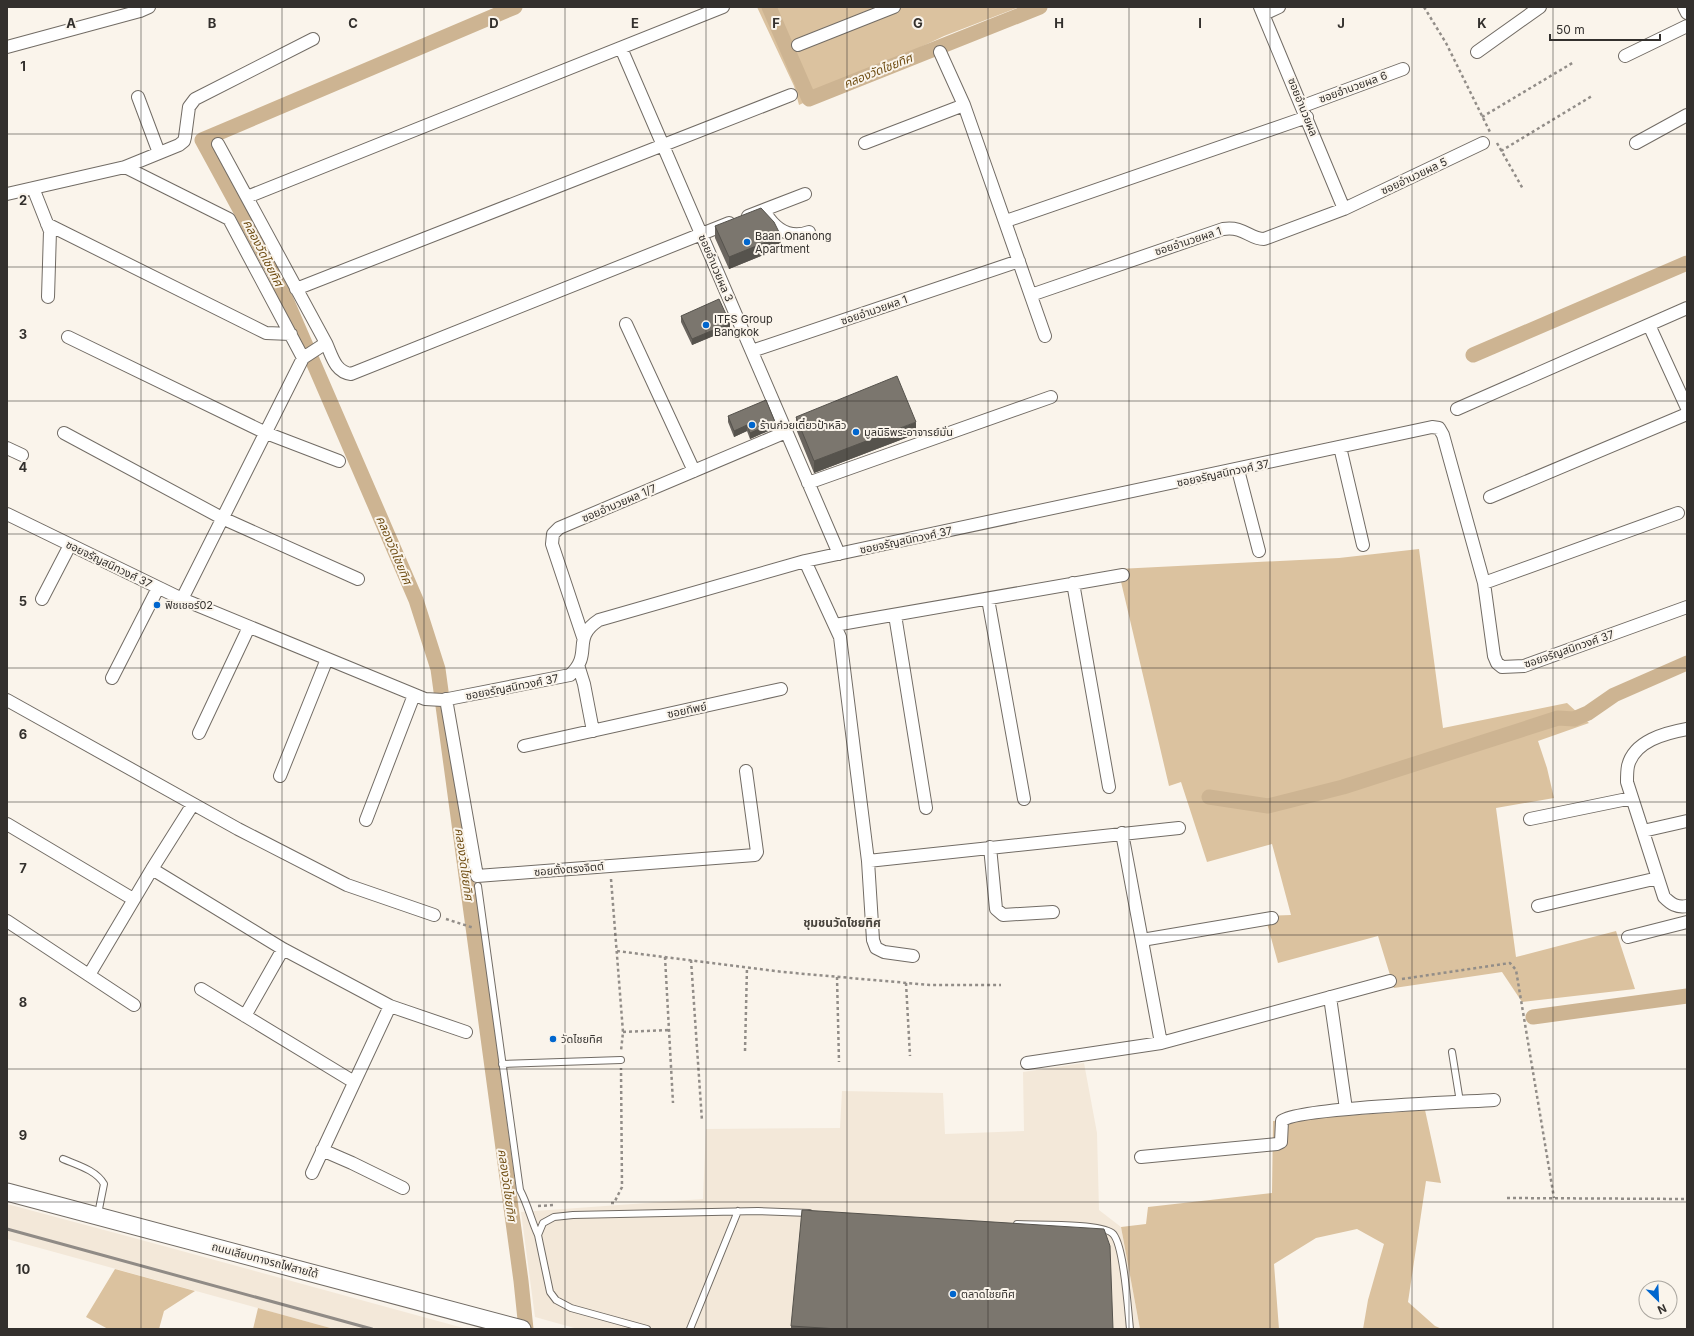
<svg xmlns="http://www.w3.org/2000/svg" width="1694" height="1336" viewBox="0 0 1694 1336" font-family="Inter,'Noto Sans Thai',sans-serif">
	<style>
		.built { fill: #f3e8d9 }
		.forest { fill: #dbc29f }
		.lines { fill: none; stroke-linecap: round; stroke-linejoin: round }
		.canal { stroke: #cdb492; stroke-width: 15 }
		.lane-casing { stroke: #726c65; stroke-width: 8 }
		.street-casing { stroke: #726c65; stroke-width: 14 }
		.secondary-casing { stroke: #726c65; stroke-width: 19 }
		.path { stroke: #928d88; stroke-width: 2.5; stroke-dasharray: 3 3; stroke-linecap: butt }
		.lane { stroke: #fff; stroke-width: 6 }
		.street { stroke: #fff; stroke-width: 12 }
		.secondary { stroke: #fff; stroke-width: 17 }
		.rail { stroke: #908b86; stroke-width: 3 }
		.wall { fill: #6a655f }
		.shaded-wall { fill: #56534d }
		.building { fill: #7b766e; stroke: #56534d }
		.grid { fill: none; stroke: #33302d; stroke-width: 1; stroke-opacity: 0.55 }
		.poi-dot { fill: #0066ce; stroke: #faf4eb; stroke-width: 1.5 }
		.labels { text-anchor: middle; stroke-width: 4; stroke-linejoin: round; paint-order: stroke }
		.street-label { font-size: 11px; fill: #33302d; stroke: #faf4eb }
		.poi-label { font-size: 11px; fill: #33302d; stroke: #faf4eb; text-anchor: start }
		.water-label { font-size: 12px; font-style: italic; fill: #6e4c12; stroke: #faf4eb }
		.neighbourhood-label { font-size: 12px; font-weight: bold; fill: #48433c; stroke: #faf4eb }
		.grid-label { font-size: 13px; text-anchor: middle; font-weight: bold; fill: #33302d; stroke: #faf4eb; stroke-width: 4; stroke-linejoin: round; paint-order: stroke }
	</style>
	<rect width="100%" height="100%" fill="#faf4eb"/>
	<path class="built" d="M1084 1063 1097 1133 1099 1210 1121 1227 1140 1329H578L535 1317 521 1212 703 1199 706 1129 840 1128 842 1091 943 1093 945 1134 1024 1131 1023 1072Z
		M7 1204 134 1238 467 1329H334L7 1239Z"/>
	<path class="forest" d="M757 7H1019L944 36 799 105 794 86Z
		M1419 549 1443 728 1567 703 1589 723 1538 741 1547 768 1554 798 1496 808 1516 957 1616 931 1635 989 1522 1002 1502 972 1394 988 1378 936 1278 963 1265 916 1291 915 1272 844 1207 862 1181 782 1169 786 1118 569 1339 558Z
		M1425 1110 1441 1183 1426 1181 1408 1302 1435 1326 1442 1329H1363L1368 1300 1384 1244 1357 1229 1316 1238 1274 1264 1279 1329H1140L1121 1227 1146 1224 1148 1207 1272 1193 1273 1121Z
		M115 1269 195 1291 164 1311 159 1329H108L86 1317Z
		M258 1308 334 1329H253Z"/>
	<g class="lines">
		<path class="canal" d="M515 7 202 140 275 274 416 600 438 669 521 1281 526 1329
			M769 7 809 99 1040 7
			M1473 355 1687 263
			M1209 797 1268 806 1343 787 1558 718 1574 719 1588 713 1614 695 1687 663
			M1533 1017 1687 996"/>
		<g class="lane-casing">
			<path id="lane" d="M478 886 520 1190C528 1205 531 1220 538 1235
				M1452 1052 1460 1102
				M502 1064 621 1060
				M63 1159C77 1165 96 1170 104 1184L98 1214
				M1017 1224C1037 1225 1099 1223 1112 1233 1124 1242 1128 1311 1130 1329
				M647 1329 571 1308 556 1300 550 1292 538 1235 543 1223 554 1217 573 1215 758 1211 809 1213
				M690 1329 738 1211"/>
		</g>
		<g class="street-casing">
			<path id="street" d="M1260 7 1344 209
				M1684 7 1687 13
				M1264 14 1279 7
				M798 45 894 7
				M7 47 140 11 149 7
				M621 48 839 554
				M940 52 964 105 1045 336
				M1477 52 1540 7
				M1625 56 1687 26
				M138 97 159 153
				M1303 106 1403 69
				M865 143 964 105
				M1636 143 1687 115
				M218 144 326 343C332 356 335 372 351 374L729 223
				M125 167 229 219 303 358
				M33 188 50 231 48 297
				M7 194 125 167 179 145 184 141 185 137 189 107 195 99 313 39
				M247 197 723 7
				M766 214C776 230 790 239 809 232
				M748 216 805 194
				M1006 221 1307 117
				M47 224 266 333 291 334
				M296 289 791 95
				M1031 295 1223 229C1245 226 1249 239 1264 239L1344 209 1483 143
				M626 324 694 471
				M1649 325 1687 408
				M68 337 266 433 339 461
				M752 351 1019 261
				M1457 409 1687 308
				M64 433 222 518 358 579
				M1340 447 1363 545
				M7 448 22 455
				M1238 470 1259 551
				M808 483 1051 397
				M1490 497 1687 414
				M7 514 182 599 425 699 443 700 570 675C594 653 570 639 599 620L805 561 1432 427 1439 428 1443 435 1484 583 1494 656 1497 663 1502 667 1524 666 1687 607
				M805 561 840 637 868 861 873 940 876 948 884 952 913 956
				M1073 583 1109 787
				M1484 583 1678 513
				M42 599 70 545
				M182 599 303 358 326 343
				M988 599 1024 799
				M895 615 926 808
				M835 625 1123 575
				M583 637 552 544 553 534 559 528 786 432
				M579 668 584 684 593 731
				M112 678 158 588
				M446 699 477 876 755 855 757 852 746 771
				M7 700 238 829 347 885 434 915
				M1687 729C1665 733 1634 741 1628 766 1627 771 1627 777 1627 782L1664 897C1671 904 1677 908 1687 906
				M199 733 249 627
				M524 746 781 689
				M280 776 327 659
				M1530 819 1632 798
				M366 820 414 695
				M7 824 133 899
				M1643 831 1687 821
				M1122 833 1161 1043
				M990 847 996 909 1003 915 1053 912
				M868 861 1179 828
				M152 869 283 949 390 1006 466 1032
				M1538 906 1658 878
				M7 921 134 1005
				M1628 937 1687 922
				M1142 940 1272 918
				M89 975 152 869 193 804
				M201 989 354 1082
				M1330 997 1346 1109
				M245 1016 283 949
				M1027 1063 1161 1043 1390 981
				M322 1150 352 1163 403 1188
				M1141 1157 1277 1144 1281 1142 1282 1121C1295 1108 1464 1102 1494 1100
				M312 1173 390 1006"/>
		</g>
		<g class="secondary-casing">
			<path id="secondary" d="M7 1192 522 1329"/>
		</g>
		<path class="path" d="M1424 7 1446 43 1490 132
			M1482 117 1574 62
			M1497 143 1523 189
			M1501 151 1592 96
			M611 879 623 1032 621 1051
			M446 919 474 928
			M617 951 783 972 930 985H1001
			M665 957 673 1103
			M691 960 702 1121
			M837 977 839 1062
			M1402 979 1510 963 1516 970 1554 1198
			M906 983 910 1056
			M623 1032 669 1030
			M745 1051 747 967
			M1507 1198 1687 1199
			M611 1203H614L622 1187 621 1068
			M538 1206 555 1205"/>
		<use href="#lane" class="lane"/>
		<use href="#street" class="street"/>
		<use href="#secondary" class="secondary"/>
		<path class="rail" d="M7 1229 372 1329"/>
	</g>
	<path class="wall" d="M715 226 781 248 729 269 715 238Z
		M681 316 730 329 692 345 681 322Z
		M728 416 775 428 750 439 747 431 734 437 728 422Z
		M796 417 916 434 814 473 796 429Z
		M791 1326 1113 1329H791Z"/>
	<path class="shaded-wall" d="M781 236V248L729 269V257Z
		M730 323V329L692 345V339Z
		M775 422V428L750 439V433Z
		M916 422V434L814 473V461Z
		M747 425V431L734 437V431Z"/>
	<path class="building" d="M761 208 774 222 781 236 729 257 715 226Z
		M719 299 730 323 692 339 681 316Z
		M897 376 916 422 814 461 796 417Z
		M766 400 775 422 750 433 747 425 734 431 728 416Z
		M802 1210 1104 1229 1110 1246 1113 1329H838L791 1326Z"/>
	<path class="grid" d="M141 7V1329M282 7V1329M424 7V1329M565 7V1329M706 7V1329M847 7V1329M988 7V1329M1129 7V1329M1270 7V1329M1412 7V1329M1553 7V1329M7 134H1687M7 267H1687M7 401H1687M7 534H1687M7 668H1687M7 802H1687M7 935H1687M7 1069H1687M7 1202H1687"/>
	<g class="poi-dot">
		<circle cx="747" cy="242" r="4"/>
		<circle cx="706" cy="325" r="4"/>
		<circle cx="752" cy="425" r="4"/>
		<circle cx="856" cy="432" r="4"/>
		<circle cx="157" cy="605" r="4"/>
		<circle cx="553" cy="1039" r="4"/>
		<circle cx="953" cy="1294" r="4"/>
	</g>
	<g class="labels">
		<g class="street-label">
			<text transform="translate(1353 87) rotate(-20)" y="4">ซอยอำนวยผล 6</text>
			<text transform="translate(1303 107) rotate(68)" y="4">ซอยอำนวยผล</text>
			<text transform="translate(1414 176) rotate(-25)" y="4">ซอยอำนวยผล 5</text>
			<text transform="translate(1188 241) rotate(-18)" y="4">ซอยอำนวยผล 1</text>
			<text transform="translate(716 268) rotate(67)" y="4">ซอยอำนวยผล 3</text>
			<text transform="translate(874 310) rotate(-19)" y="4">ซอยอำนวยผล 1</text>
			<text transform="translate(1223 473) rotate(-12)" y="4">ซอยจรัญสนิทวงศ์ 37</text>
			<text transform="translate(619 503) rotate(-23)" y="4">ซอยอำนวยผล 1/7</text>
			<text transform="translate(906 540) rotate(-12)" y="4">ซอยจรัญสนิทวงศ์ 37</text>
			<text transform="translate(109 564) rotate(26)" y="4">ซอยจรัญสนิทวงศ์ 37</text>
			<text transform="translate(1569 649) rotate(-19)" y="4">ซอยจรัญสนิทวงศ์ 37</text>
			<text transform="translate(512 687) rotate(-11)" y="4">ซอยจรัญสนิทวงศ์ 37</text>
			<text transform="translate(687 710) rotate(-12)" y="4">ซอยทิพย์</text>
			<text transform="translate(569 869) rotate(-5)" y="4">ซอยตั้งตรงจิตต์</text>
			<text transform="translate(265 1260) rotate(15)" y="4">ถนนเลียบทางรถไฟสายใต้</text>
		</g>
		<g class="poi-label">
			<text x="755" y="240">Baan Onanong<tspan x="755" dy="13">Apartment</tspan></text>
			<text x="714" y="323">ITFS Group<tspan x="714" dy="13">Bangkok</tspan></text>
			<text x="760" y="429">ร้านก๋วยเตี๋ยวป้าหลิว</text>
			<text x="864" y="436">มูลนิธิพระอาจารย์มั่น</text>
			<text x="165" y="609">ฟิชเชอร์02</text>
			<text x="561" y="1043">วัดไชยทิศ</text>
			<text x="961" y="1298">ตลาดไชยทิศ</text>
		</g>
		<g class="water-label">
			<text transform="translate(878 71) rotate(-22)" y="4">คลองวัดไชยทิศ</text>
			<text transform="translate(263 253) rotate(63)" y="4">คลองวัดไชยทิศ</text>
			<text transform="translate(394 550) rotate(67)" y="4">คลองวัดไชยทิศ</text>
			<text transform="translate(464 864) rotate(82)" y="4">คลองวัดไชยทิศ</text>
			<text transform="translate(507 1185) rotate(82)" y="4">คลองวัดไชยทิศ</text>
		</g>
		<g class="neighbourhood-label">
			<text x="842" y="927">ชุมชนวัดไชยทิศ</text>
		</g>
	</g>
	<g class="grid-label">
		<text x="71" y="28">A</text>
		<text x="212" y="28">B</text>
		<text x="353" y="28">C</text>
		<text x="494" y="28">D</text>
		<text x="635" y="28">E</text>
		<text x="776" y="28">F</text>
		<text x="918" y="28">G</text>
		<text x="1059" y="28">H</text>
		<text x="1200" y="28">I</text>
		<text x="1341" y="28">J</text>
		<text x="1482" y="28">K</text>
		<text x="23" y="71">1</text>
		<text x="23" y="205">2</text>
		<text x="23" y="339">3</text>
		<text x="23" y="472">4</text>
		<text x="23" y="606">5</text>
		<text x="23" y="739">6</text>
		<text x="23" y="873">7</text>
		<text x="23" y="1007">8</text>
		<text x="23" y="1140">9</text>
		<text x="23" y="1274">10</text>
	</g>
	<rect width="1694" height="1336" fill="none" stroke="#33302d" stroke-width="16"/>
	<g transform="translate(1658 1300) rotate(156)"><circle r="19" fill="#faf4eb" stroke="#aaa69f"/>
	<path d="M0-3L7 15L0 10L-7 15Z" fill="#0066ce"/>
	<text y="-6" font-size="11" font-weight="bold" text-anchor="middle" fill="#33302d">N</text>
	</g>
	<path d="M1550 34v6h110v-6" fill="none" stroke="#33302d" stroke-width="2"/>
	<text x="1556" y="34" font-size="12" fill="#33302d" stroke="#faf4eb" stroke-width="3" paint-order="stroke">50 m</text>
</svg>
